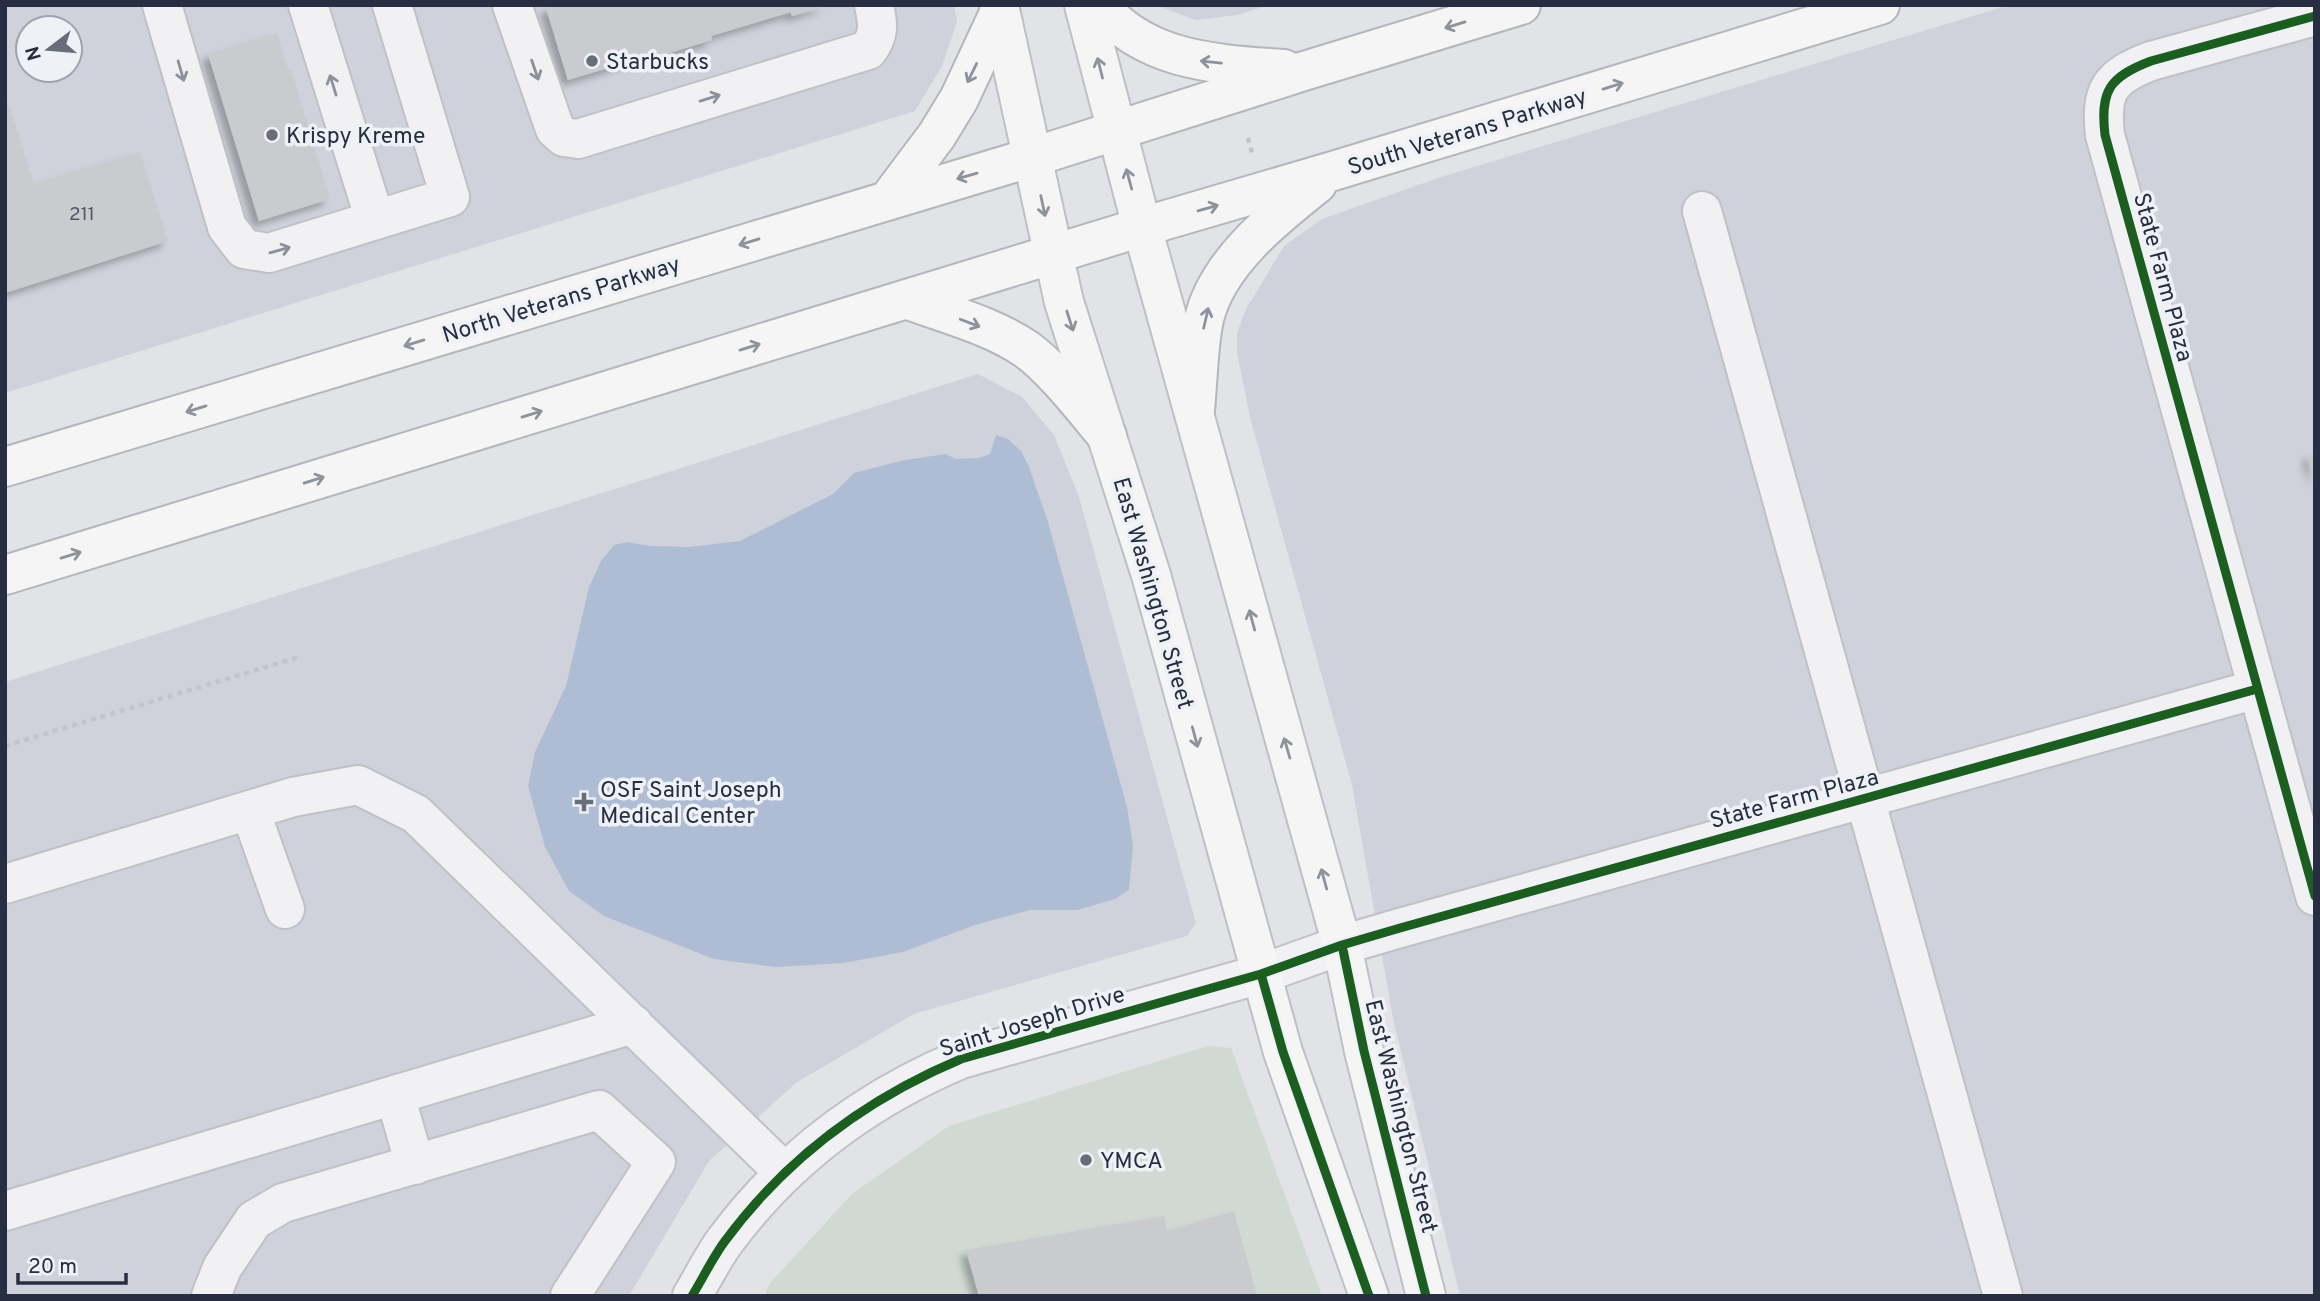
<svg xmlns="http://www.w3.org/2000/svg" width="2320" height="1301" viewBox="0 0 2320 1301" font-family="Overpass,sans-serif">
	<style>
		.built { fill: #cfd2da; fill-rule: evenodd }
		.green { fill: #d0dad2 }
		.water { fill: #aebdd3 }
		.building { fill: #c9cbcf; filter: url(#shadow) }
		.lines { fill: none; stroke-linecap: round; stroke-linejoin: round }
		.minor-casing { stroke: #bfc1c5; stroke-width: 42 }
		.major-casing { stroke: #bdc0c5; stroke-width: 42 }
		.highway-casing { stroke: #b3b6bb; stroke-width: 42 }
		.path { stroke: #c3c4ca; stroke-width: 4.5; stroke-dasharray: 5 5; stroke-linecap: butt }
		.minor { stroke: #f1f1f3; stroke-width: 38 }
		.major { stroke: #f5f5f6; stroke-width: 38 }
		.highway { stroke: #f5f5f6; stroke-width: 38 }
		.cycleway-casing { stroke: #eef1f6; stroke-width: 13 }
		.cycleway { stroke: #1b5e20; stroke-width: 9 }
		.oneway { stroke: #8e929c }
		.oneway2 { stroke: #8c909a }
		.poi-dot { fill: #686d7b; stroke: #eef1f6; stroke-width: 2.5 }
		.labels { text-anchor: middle; stroke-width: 7; stroke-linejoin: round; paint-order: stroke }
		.number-label { font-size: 19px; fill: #505665 }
		.poi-label { font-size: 23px; fill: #272e41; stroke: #eef1f6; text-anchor: start }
		.street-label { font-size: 23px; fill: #272e41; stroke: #eef1f6 }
	</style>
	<defs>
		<filter id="shadow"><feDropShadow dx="-6" dy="6" stdDeviation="3.5" flood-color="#0004"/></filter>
	</defs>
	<rect width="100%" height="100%" fill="#e1e3e7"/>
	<path class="built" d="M5 5H954L957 22 942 66 915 111 5 393ZM28 28H70V70H28Z
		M1155 5H1269L1237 15 1196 20Z
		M2009 5H2315V1296H1460L1393 1018 1352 785 1251 421 1237 353V333L1246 309 1284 246 1322 219 1441 177Z
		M978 374 1022 397 1054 435 1079 497 1196 923 1187 936 914 1014 797 1082 709 1161 629 1296H5V682Z"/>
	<path class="green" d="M1207 1046 1231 1048 1322 1296H764L770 1283 852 1194 949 1126Z"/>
	<path class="water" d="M996 435 1008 439 1021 451 1029 467 1047 519 1127 807 1133 845 1129 890 1115 899 1077 910H1030L975 925 903 952 843 963 776 967 714 959 604 916 569 891 545 847 528 786 535 752 566 686 589 587 601 561 614 545 627 542 650 546 689 547 740 541 833 494 854 473 905 460 946 454 956 459 979 458 990 454Z"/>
	<path class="building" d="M554 5H826V6L792 16 791 12 711 36 712 40 646 60 645 57 568 80 546 8Z
		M277 33 288 70 291 69 330 199 259 221 208 54Z
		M5 92 34 184 140 152 168 241 5 293Z
		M2315 453V478H2314L2308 455Z
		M1234 1211 1257 1296H979L966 1250 1164 1216 1167 1231Z"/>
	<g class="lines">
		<g class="minor-casing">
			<path id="minor" d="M162 5 227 227 244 249 269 253 450 197 392 5
				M308 5 375 220
				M512 5 555 129 564 137 578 139 868 50C880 34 878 24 874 5
				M2315 16 2151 61C2109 77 2100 91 2105 135L2315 896
				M1702 211 2003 1296
				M250 810 285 909
				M5 884 293 797 358 785 416 814 785 1173
				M395 1095 415 1165
				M5 1211 633 1024
				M211 1296 222 1268 254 1220 283 1203 599 1110 656 1162 570 1296
				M692 1296C703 1278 713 1257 725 1241 787 1157 866 1099 961 1059L1261 974 1342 945 1400 928 2257 689"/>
		</g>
		<g class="major-casing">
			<path id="major" d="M999 5 1064 302 1151 575 1283 1052 1369 1296
				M1084 5 1142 227 1342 945 1364 1051 1426 1296"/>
		</g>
		<g class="highway-casing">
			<path id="highway" d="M1099 5C1146 62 1216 64 1284 69
				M889 199 937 135 959 99 1000 11
				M906 299C945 314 991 325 1026 349 1053 368 1085 410 1107 436
				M1195 410C1198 380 1198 348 1204 319 1217 263 1274 218 1317 184
				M5 467 1033 157 1304 71 1521 5
				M5 575 1142 227 1333 171 1880 5"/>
		</g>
		<path class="path" d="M1248 138 1253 157
			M5 746 299 657"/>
		<use href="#minor" class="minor"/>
		<use href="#major" class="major"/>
		<use href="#highway" class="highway"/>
		<g class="cycleway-casing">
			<path id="cycleway" d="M2315 16 2151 61C2109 77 2100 91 2105 135L2315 896
				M1342 945 1364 1051 1426 1296
				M1261 974 1283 1052 1369 1296
				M692 1296C703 1278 713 1257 725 1241 787 1157 866 1099 961 1059L1261 974 1342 945 1400 928 2257 689"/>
		</g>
		<use href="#cycleway" class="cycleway"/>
	</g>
	<defs><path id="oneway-shaft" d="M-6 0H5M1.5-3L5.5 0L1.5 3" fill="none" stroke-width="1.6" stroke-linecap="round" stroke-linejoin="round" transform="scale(1.75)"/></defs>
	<g class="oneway">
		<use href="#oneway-shaft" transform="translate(1455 25) rotate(163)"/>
		<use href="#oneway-shaft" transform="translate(1211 62) rotate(-174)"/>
		<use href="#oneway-shaft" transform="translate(1100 68) rotate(-104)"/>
		<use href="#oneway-shaft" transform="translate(972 73) rotate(116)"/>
		<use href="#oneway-shaft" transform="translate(1613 86) rotate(-17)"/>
		<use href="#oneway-shaft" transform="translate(967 176) rotate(164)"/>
		<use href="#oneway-shaft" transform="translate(1129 179) rotate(-105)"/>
		<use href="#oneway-shaft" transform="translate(1043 206) rotate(78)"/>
		<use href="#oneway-shaft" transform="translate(1208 208) rotate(-16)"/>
		<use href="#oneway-shaft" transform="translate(749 242) rotate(163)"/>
		<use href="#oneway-shaft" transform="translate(1206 318) rotate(-77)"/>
		<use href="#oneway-shaft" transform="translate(1070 321) rotate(72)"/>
		<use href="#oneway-shaft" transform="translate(970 323) rotate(21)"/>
		<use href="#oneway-shaft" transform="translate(414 343) rotate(163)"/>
		<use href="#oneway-shaft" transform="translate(750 347) rotate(-17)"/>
		<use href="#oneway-shaft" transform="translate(196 409) rotate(163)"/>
		<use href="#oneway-shaft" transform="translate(532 414) rotate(-17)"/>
		<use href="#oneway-shaft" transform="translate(314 480) rotate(-17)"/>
		<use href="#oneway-shaft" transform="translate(71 555) rotate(-17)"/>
		<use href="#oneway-shaft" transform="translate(1252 620) rotate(-105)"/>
		<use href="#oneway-shaft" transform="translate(1195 737) rotate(75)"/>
		<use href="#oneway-shaft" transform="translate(1287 748) rotate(-106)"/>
		<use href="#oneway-shaft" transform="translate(1324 879) rotate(-105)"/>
	</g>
	<g class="oneway2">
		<use href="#oneway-shaft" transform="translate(535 70) rotate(71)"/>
		<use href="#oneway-shaft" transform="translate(181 71) rotate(74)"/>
		<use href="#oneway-shaft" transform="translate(333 85) rotate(-107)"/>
		<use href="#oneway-shaft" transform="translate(710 98) rotate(-17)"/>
		<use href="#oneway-shaft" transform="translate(280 250) rotate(-16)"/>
	</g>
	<g class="poi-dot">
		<circle cx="592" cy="61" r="7"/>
		<circle cx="272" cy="135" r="7"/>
		<path d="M580.5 791.5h7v7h7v7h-7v7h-7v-7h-7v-7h7z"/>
		<circle cx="1086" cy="1160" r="7"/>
	</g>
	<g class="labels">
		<g class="number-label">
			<text x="82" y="220">211</text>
		</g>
		<g class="poi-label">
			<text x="606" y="69">Starbucks</text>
			<text x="286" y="143">Krispy Kreme</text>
			<text x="600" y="797">OSF Saint Joseph<tspan x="600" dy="26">Medical Center</tspan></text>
			<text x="1100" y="1168">YMCA</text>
		</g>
		<g class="street-label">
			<text transform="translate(1467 131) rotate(-17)" y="8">South Veterans Parkway</text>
			<text transform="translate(2164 277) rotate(75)" y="8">State Farm Plaza</text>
			<text transform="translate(561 299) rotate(-17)" y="8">North Veterans Parkway</text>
			<text transform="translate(1154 593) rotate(74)" y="8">East Washington Street</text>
			<text transform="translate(1794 798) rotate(-15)" y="8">State Farm Plaza</text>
			<text transform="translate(1032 1021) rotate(-17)" y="8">Saint Joseph Drive</text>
			<text transform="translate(1402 1116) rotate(76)" y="8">East Washington Street</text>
		</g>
	</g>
	<rect width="2320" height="1301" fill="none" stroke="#272e41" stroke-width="14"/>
	<g transform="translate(49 49) rotate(254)"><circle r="33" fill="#eef1f6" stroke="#9ea3ae" stroke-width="2"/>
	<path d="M0-5L12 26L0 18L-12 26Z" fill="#686d7b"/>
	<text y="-10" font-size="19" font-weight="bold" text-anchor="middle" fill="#272e41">N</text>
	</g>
	<path d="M18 1273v10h108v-10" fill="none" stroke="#272e41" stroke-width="3.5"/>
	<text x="28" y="1273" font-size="21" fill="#272e41" stroke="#eef1f6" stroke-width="5" paint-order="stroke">20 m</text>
</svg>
